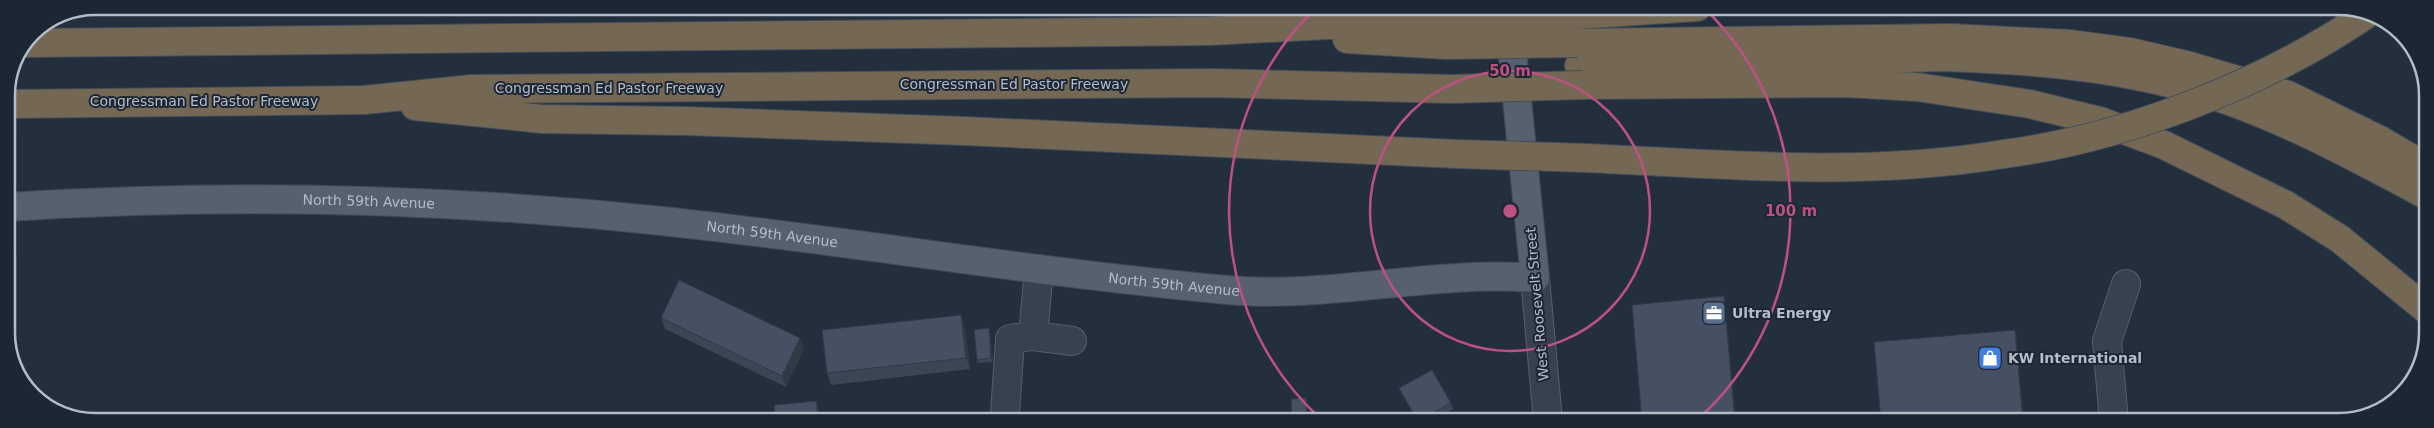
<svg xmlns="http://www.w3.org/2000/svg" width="2434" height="428" viewBox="0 0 2434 428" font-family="'DejaVu Sans',sans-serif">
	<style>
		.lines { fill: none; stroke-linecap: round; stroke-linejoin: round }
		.minor-casing { stroke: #565f6c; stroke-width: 30 }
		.major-casing { stroke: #414a57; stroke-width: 30 }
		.highway-casing { stroke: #434c59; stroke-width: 30 }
		.minor { stroke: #38414e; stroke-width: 28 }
		.major { stroke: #56606e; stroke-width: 28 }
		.highway { stroke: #746855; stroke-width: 28 }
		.highway-bridge-casing { stroke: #434c59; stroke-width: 30; stroke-linecap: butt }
		.highway-bridge { stroke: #746855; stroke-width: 28 }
		.wall { fill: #3b4654 }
		.shaded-wall { fill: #303945 }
		.building { fill: #455162; stroke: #303945 }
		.ring { fill: none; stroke: #bd5182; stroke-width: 2.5 }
		.labels { text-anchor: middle; stroke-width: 4; stroke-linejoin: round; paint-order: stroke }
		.street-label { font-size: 14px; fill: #b4bcc9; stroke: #1d2633 }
		.poi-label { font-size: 14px; font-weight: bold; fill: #b4bcc9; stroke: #1d2633; text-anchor: start }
		.rim { fill: none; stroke: #b4bcc9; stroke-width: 2.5 }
		.centre { fill: #bd5182; stroke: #1d2633; stroke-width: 2.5 }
		.ring-label { font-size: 15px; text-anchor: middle; font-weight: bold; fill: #bd5182; stroke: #1d2633; stroke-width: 4; stroke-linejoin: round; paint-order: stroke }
	</style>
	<rect width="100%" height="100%" fill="#242f3e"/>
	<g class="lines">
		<g class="minor-casing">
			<path id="minor" d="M1535 278 1548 421
				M1033 336 1072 341
				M1005 414 1010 339 1033 336 1039 269
				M2114 422 2107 341 2126 284"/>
		</g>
		<g class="major-casing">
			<g id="major">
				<path id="s1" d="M8 207C226 193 444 198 662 221 851 241 1038 273 1228 290 1330 299 1433 270 1535 278L1509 20"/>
			</g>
		</g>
		<g class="highway-casing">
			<path id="highway" d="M1575 15 1697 7
				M1347 39 1446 45
				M25 43 1210 31 1445 19
				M1578 43 1952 38 2070 44 2130 52 2186 65 2288 95 2380 140 2426 167
				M1579 66 1944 57C2024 60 2103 65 2181 86 2263 107 2352 155 2426 195
				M1583 85 1846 83 1917 87 2030 104 2100 121 2164 145 2286 205 2340 239 2427 310
				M6 104 364 100 472 89 1212 83 1451 89
				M415 106 542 119 686 121 965 131 1457 154
				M1587 158C1727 165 1866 177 2004 154"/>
		</g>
		<use href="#minor" class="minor"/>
		<use href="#major" class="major"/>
		<use href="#highway" class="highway"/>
		<g class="highway-bridge-casing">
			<path id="highway-bridge" d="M1445 19 1575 15
				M1446 45 1578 43
				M1451 89 1583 85
				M1457 154 1587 158
				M2004 154C2126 138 2266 83 2367 14"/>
		</g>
		<use href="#highway-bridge" class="highway-bridge"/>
	</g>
	<path class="wall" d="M661 318 804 349 786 387 665 329Z
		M965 327 970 369 831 385 827 373Z
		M989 328 990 332 993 362 978 363 977 360Z
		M1399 388 1451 403 1453 409 1432 421H1417L1402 394Z
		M818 404 819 419 800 421H776L775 420Z"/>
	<path class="shaded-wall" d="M1724 296 1725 300 1736 422H1735Z
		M961 315 965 327 970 369 966 358Z
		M989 328 990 332 993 362 991 358Z
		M2015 330 2016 333 2024 422H2023Z
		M800 338 804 349 786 387 782 376Z
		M1306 398 1307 401 1308 421H1307Z
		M816 401 818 404 819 419 818 416Z"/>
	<path class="building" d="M679 280 800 338 782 376 661 318Z
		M1724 296 1735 422H1642L1632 305Z
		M961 315 966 358 827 373 822 330Z
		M989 328 991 358 977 360 974 330Z
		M2015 330 2023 422H1881L1874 342Z
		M1432 370 1451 403 1418 421 1399 388Z
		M1306 398 1307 421H1292L1291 399Z
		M816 401 818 416 775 420 774 405Z
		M1104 414V421H1090L1089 415Z
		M1267 415 1268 421H1247V416Z"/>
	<g class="ring">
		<circle cx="1510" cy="211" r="140"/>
		<path d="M1322 420A281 281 0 0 1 1317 7M1703 7A281 281 0 0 1 1696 421"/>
	</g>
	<defs>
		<g id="office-square" transform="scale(1.25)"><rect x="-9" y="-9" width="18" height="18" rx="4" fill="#5c6f8a" stroke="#1d2633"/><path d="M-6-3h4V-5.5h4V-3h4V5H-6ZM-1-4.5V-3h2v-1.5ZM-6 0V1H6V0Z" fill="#fff"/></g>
		<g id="shop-square" transform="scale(1.25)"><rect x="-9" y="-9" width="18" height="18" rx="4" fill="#3f7fe0" stroke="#1d2633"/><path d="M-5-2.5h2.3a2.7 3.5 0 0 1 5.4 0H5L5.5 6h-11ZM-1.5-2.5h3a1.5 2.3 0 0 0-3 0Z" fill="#fff"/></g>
	</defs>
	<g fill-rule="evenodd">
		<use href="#office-square" x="1714" y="313"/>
		<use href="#shop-square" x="1990" y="358"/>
	</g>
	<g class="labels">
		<g class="street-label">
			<text x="1014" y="89">Congressman Ed Pastor Freeway</text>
			<text x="609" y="93">Congressman Ed Pastor Freeway</text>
			<text x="204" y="106">Congressman Ed Pastor Freeway</text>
			<text dy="5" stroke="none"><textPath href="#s1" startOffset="361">North 59th Avenue</textPath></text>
			<text dy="5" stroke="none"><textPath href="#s1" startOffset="766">North 59th Avenue</textPath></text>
			<text dy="5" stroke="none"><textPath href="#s1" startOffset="1171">North 59th Avenue</textPath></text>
			<text transform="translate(1537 304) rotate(-95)" y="5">West Roosevelt Street</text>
		</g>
		<g class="poi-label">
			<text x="1732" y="318">Ultra Energy</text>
			<text x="2008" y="363">KW International</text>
		</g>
	</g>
	<path d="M0 0H2434V428H0ZM95 15H2339A80 80 0 0 1 2419 95V333A80 80 0 0 1 2339 413H95A80 80 0 0 1 15 333V95A80 80 0 0 1 95 15Z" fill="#1d2633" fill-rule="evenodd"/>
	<path class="rim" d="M95 15H2339A80 80 0 0 1 2419 95V333A80 80 0 0 1 2339 413H95A80 80 0 0 1 15 333V95A80 80 0 0 1 95 15Z"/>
	<circle cx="1510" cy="211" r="8" class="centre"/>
	<g class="ring-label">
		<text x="1510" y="76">50 m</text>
		<text x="1791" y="216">100 m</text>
	</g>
</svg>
